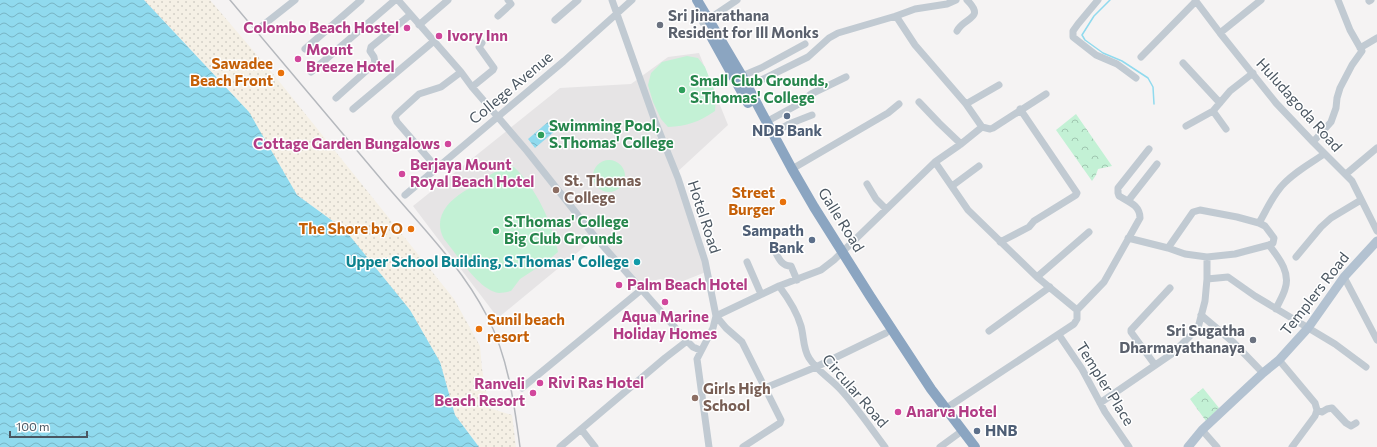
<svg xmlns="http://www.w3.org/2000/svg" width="1377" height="447" viewBox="0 0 1377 447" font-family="Commissioner,sans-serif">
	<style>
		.education { fill: #e6e4e5 }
		.grass { fill: #c3f1d5 }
		.sand { fill: url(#sand-dots) }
		.park { fill: url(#park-crowns) }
		.water { fill: url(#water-waves) }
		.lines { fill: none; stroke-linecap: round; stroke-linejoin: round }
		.stream { stroke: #90daee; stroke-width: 1.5 }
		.minor { stroke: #c1cad2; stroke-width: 7 }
		.major { stroke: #b3c2d1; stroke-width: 9 }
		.highway { stroke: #8ba5c1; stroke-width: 10 }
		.rail { stroke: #b5b8bd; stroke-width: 1.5 }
		.worship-dot { fill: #6b7280; stroke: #fff; stroke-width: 1.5 }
		.hotel-dot { fill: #d1479c; stroke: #fff; stroke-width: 1.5 }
		.food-dot { fill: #e8710a; stroke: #fff; stroke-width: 1.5 }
		.leisure-dot { fill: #2e9e5b; stroke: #fff; stroke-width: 1.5 }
		.service-dot { fill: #5c6f8a; stroke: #fff; stroke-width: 1.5 }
		.education-dot { fill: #8d6e63; stroke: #fff; stroke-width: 1.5 }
		.culture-dot { fill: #0f9aa8; stroke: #fff; stroke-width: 1.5 }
		.labels { text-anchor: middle; stroke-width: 3; stroke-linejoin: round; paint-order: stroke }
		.worship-label { font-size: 15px; font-weight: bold; fill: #5b616d; stroke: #fff; text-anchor: start }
		.hotel-label { font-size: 15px; font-weight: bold; fill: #b23c85; stroke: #fff; text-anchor: start }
		.food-label { font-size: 15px; font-weight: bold; fill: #c56008; stroke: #fff; text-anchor: end }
		.leisure-label { font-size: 15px; font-weight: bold; fill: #27864d; stroke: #fff; text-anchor: start }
		.street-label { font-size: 15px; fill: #4a5661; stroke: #fff }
		.service-label { font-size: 15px; font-weight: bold; fill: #4e5e75; stroke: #fff }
		.education-label { font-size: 15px; font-weight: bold; fill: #785e54; stroke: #fff; text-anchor: start }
		.culture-label { font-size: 15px; font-weight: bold; fill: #0d838f; stroke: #fff; text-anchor: end }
	</style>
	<defs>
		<pattern id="sand-dots" width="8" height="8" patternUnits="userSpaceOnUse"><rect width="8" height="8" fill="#f5f0e5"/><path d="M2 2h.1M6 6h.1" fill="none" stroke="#d4d0c7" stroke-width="1.8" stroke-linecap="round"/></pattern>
		<pattern id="park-crowns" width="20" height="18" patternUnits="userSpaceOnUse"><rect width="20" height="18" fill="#c3f1d5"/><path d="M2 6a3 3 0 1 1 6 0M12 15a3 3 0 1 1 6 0" fill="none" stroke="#a0c6b0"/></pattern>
		<pattern id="water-waves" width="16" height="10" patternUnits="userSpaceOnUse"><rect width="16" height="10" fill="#90daee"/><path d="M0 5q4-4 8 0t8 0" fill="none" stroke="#78b4c4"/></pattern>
	</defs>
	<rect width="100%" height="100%" fill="#f5f3f3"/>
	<path class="education" d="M699 53 728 125 675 174 706 272 678 283 660 279 637 285 595 238 498 318 413 206 560 88 631 84 668 57Z"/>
	<path class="grass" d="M687 56 698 58 705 67 716 95 715 111C699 122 687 126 668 127L661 119 653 102 648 85 651 73 662 62Z
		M593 176a16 16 0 1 1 32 0a16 16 0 1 1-32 0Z
		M510 167H514C536 188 552 222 558 252L546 262 520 279 511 291C507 292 502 293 499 293 479 291 456 253 444 239 433 219 446 203 463 192 467 189 473 188 477 185 482 183 485 178 490 175 495 171 503 170 510 167Z"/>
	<path class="sand" d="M144 0H210L274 75 454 299 480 346 482 369 489 408 512 415 516 447H479L455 415 440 362 345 230 297 195 238 100Z"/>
	<path class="park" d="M1076 114 1112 166 1098 169 1096 175 1092 181 1056 130Z
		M1203 388 1219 408 1206 421 1190 399Z"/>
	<path class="water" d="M0 0H144L249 112 297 195 345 230 410 310 440 362 455 415 479 447H0Z
		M548 122 555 131 535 148 528 139Z"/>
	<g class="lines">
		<path class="stream" d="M1110 0 1094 16 1082 35 1085 40 1103 53 1122 61 1148 78 1153 87 1154 104"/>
		<path class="minor" d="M398 0 461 72 472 87 527 151 596 238 687 341 693 347 700 350
			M612 0 655 121 678 178 705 261 716 316 713 328 697 359 709 447
			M1098 0 1078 24 1073 31V37L1096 55 1117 64 1136 78
			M1195 0 1220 33 1276 103 1313 142 1352 181 1377 231
			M1369 1 1371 0
			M498 16 511 4 508 0
			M896 16 915 45 966 104 982 127
			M555 20 578 0
			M703 23 737 0
			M419 25 448 0
			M262 26 295 0
			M957 31C964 17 986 19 967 0
			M1220 33 1261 0
			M1360 48 1377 38
			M305 49 361 0
			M1141 57 1196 1
			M1183 63 1220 103
			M311 72 395 0
			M742 76 761 68 805 44
			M472 87 493 70 494 68 479 47 482 43
			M745 88 808 57 829 38 838 33 896 16 915 9 947 4 956 0
			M336 98 375 63 374 57 370 51 371 47 410 15
			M919 102 939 123 961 144
			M966 104 999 85
			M353 109 434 41
			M1213 111 1226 129
			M766 122 797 105 811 94 846 77
			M1186 126 1213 111 1230 91 1253 73
			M772 134 789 124 812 115
			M1313 142 1331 122 1336 108 1337 98 1340 88 1352 65 1362 51 1350 30 1338 0
			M935 162 968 210 1037 277 1077 310
			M437 168 397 122 395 117 397 114 419 94 441 87 461 72
			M792 169 888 113 899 104
			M1346 174 1377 148
			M867 184 876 199 886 209
			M952 186 979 166
			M405 195 564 61 632 0
			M1128 201 1157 164
			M1259 223C1266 211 1271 199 1280 188 1291 174 1310 164 1324 154
			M1128 238 1168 248 1185 254 1207 257 1235 254 1269 245 1273 243 1274 238 1265 226 1259 223 1237 217 1200 210 1193 212 1168 248
			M1000 242 1029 227 1034 221 1076 195 1077 193 1020 109
			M1269 245C1278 257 1291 272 1285 289 1283 296 1279 302 1276 309
			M774 249C778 257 781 266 791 266L797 280
			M1296 257 1321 227 1331 218 1361 200
			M747 262 761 294
			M1037 277 1089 232
			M1344 277 1377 340
			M1207 279 1228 277 1255 296 1335 344 1366 367
			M779 286C788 298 797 312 801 326 804 337 803 349 809 358 817 371 830 378 840 389 856 406 870 427 885 447
			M1201 315 1233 342 1263 373
			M716 316 779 286 821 270 834 260 935 162 961 144 982 127 990 129 993 128 1046 94
			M716 316 726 328 742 342 781 420 780 423 743 447
			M989 331 1050 287
			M1059 335 1082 369 1105 412 1129 447
			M1279 360 1315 403 1317 410 1315 416 1292 447
			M1155 365 1131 332V330L1170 288
			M522 388 641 290
			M765 388 816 367 886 333
			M1100 403 1173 353 1198 328 1205 301 1207 279V257
			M945 409 1074 324 1077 319V310L1104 282 1140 218C1140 205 1129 202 1119 196L1118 193V188L1149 149
			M1317 410 1322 412 1327 409 1332 408 1346 423 1351 426 1356 423
			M581 429 595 447
			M1202 430 1217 447
			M560 447 665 358 687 341
			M940 447 962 431"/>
		<path class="major" d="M1188 447 1202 430 1263 373 1279 360 1308 328 1344 277 1377 241"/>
		<path class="highway" d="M697 0 742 76 792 169 814 207 870 296 931 389 975 447
			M712 38 748 103"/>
		<path class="rail" d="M230 0C282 62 334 123 386 185 421 226 462 267 487 316 508 357 514 402 520 447"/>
	</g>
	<g class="worship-dot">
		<circle cx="660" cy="25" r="4"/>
		<circle cx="1253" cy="340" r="4"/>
	</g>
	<g class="hotel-dot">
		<circle cx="407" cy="28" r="4"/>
		<circle cx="439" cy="36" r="4"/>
		<circle cx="298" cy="59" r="4"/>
		<circle cx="448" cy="144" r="4"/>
		<circle cx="402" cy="174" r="4"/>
		<circle cx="619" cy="285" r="4"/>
		<circle cx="665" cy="302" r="4"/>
		<circle cx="540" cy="383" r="4"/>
		<circle cx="533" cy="393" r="4"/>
		<circle cx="898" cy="412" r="4"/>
	</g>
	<g class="food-dot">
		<circle cx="281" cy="73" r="4"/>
		<circle cx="783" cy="202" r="4"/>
		<circle cx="411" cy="229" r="4"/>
		<circle cx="479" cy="329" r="4"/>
	</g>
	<g class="leisure-dot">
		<circle cx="682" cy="90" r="4"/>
		<circle cx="541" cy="135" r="4"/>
		<circle cx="496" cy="231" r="4"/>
	</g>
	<g class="service-dot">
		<circle cx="787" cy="116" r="4"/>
		<circle cx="812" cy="240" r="4"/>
		<circle cx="977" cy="431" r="4"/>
	</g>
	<g class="education-dot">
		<circle cx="556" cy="190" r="4"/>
		<circle cx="695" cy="398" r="4"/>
	</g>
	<circle class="culture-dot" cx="637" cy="262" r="4"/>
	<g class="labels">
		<g class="worship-label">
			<text x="668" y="21">Sri Jinarathana<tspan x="668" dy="17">Resident for Ill Monks</tspan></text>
			<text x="1245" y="336" text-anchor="end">Sri Sugatha<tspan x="1245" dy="17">Dharmayathanaya</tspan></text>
		</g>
		<g class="hotel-label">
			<text x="399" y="33" text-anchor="end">Colombo Beach Hostel</text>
			<text x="447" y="41">Ivory Inn</text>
			<text x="306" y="55">Mount<tspan x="306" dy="17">Breeze Hotel</tspan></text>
			<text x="440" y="149" text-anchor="end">Cottage Garden Bungalows</text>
			<text x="410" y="170">Berjaya Mount<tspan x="410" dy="17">Royal Beach Hotel</tspan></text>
			<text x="627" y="290">Palm Beach Hotel</text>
			<text x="665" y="322" text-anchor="middle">Aqua Marine<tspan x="665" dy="17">Holiday Homes</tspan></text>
			<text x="548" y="388">Rivi Ras Hotel</text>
			<text x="525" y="389" text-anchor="end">Ranveli<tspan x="525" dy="17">Beach Resort</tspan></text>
			<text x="906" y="417">Anarva Hotel</text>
		</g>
		<g class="food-label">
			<text x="273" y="69">Sawadee<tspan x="273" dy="17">Beach Front</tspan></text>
			<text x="775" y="198">Street<tspan x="775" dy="17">Burger</tspan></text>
			<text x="403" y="234">The Shore by O</text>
			<text x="487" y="325" text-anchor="start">Sunil beach<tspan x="487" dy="17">resort</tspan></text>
		</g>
		<g class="leisure-label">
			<text x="690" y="86">Small Club Grounds,<tspan x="690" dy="17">S.Thomas' College</tspan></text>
			<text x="549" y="131">Swimming Pool,<tspan x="549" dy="17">S.Thomas' College</tspan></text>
			<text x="504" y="227">S.Thomas' College<tspan x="504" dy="17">Big Club Grounds</tspan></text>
		</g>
		<g class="street-label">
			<text transform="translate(511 88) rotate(-40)" y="5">College Avenue</text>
			<text transform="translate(1299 105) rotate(48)" y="5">Huludagoda Road</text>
			<text transform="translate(704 217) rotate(72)" y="5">Hotel Road</text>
			<text transform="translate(841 220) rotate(58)" y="5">Galle Road</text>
			<text transform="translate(1315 294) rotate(-52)" y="5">Templers Road</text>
			<text transform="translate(1105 384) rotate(58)" y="5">Templer Place</text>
			<text transform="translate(855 391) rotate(49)" y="5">Circular Road</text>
		</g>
		<g class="service-label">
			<text x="787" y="136">NDB Bank</text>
			<text x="804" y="236" text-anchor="end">Sampath<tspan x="804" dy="17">Bank</tspan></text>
			<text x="985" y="436" text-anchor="start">HNB</text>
		</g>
		<g class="education-label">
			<text x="564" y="186">St. Thomas<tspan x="564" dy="17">College</tspan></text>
			<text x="703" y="394">Girls High<tspan x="703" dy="17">School</tspan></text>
		</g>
		<g class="culture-label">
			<text x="629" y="267">Upper School Building, S.Thomas' College</text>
		</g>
	</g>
	<path d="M10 431v6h77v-6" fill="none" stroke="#4a5661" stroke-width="2"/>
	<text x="16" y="431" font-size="12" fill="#4a5661" stroke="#ffffff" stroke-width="3" paint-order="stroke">100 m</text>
</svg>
